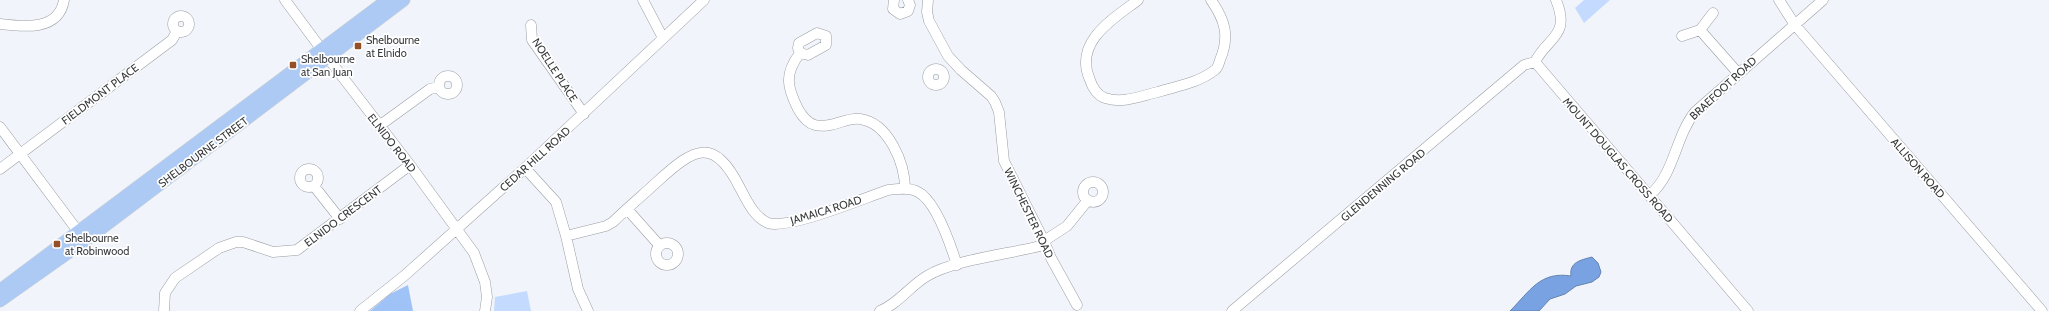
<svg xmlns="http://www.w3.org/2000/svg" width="2049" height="311" viewBox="0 0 2049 311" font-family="Cabin,sans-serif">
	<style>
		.green { fill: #c4dbff }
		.forest { fill: #9fc3f7 }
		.water { fill: #78a2e2; stroke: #6583b0 }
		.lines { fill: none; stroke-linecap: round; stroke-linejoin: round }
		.minor-casing { stroke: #999da2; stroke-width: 11 }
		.major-casing { stroke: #d3d4d4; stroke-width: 13 }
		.minor { stroke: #fff; stroke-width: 10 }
		.major { stroke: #adcaf4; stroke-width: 12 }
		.poi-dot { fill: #965028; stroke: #fff; stroke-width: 1.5 }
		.labels { text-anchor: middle; stroke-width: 3.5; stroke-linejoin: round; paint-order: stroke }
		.poi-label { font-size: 11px; fill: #383a3c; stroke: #fff; text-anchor: start }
		.street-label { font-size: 11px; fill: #383a3c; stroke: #fff }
	</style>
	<rect width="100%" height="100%" fill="#f1f5fb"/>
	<path class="green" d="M1584 0H1610L1584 23 1575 8Z
		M527 291 531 311H494L495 297Z"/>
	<path class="forest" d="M408 285 413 311H370L390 294Z"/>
	<path class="water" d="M1592 257 1598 263 1601 272 1599 277 1592 282 1576 286 1565 294 1550 299 1539 311H1510C1530 291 1540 271 1571 276 1569 262 1581 260 1592 257Z"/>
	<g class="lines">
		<g class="minor-casing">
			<path id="minor" d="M285 0 322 50
				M643 0 663 38
				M894 0 893 9 900 14 908 11 910 5 908 0
				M928 0 927 12 929 21 948 56 961 70 991 96 995 102 999 112 1004 161 1044 241 1051 258 1077 305
				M1138 0C1113 19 1073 42 1090 80 1092 87 1098 96 1105 98 1123 104 1140 96 1158 92 1178 86 1198 83 1215 70 1218 68 1219 63 1220 60 1230 36 1225 20 1211 0
				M1779 0 1795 25 2042 311
				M173 24a8 8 0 1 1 16 0a8 8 0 1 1-16 0Z
				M0 24C24 27 59 31 64 0
				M531 25 532 40 584 114
				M1700 30 1738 73
				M817 33 826 36V45L808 55 800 53 798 48 799 43Z
				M1682 36 1700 30 1713 13
				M800 53C784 74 787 87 798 109 802 116 807 123 815 125 832 129 846 117 860 119 889 123 905 164 905 189
				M328 58 410 165 474 253 485 282 487 297 485 311
				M1535 62 1748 311
				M1535 62C1547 37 1571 37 1556 0
				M928 77a8 8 0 1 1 16 0a8 8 0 1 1-16 0Z
				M439 85a9 9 0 1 1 18 0a9 9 0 1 1-18 0Z
				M379 126 430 89 439 87
				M0 127 83 238
				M525 168 556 202 566 236 578 289 588 311
				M0 169 172 40 177 31
				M300 178a9 9 0 1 1 18 0a9 9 0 1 1-18 0Z
				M1083 192a10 10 0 1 1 20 0a10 10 0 1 1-20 0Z
				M314 186 340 219
				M1650 195C1675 173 1675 137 1695 112L1823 0
				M627 209 660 246
				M566 236 606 226 613 222C627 208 643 195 658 181 694 148 714 136 740 188 747 201 754 217 768 223 789 230 864 198 888 190 898 189 909 187 918 192 936 201 951 246 957 265
				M656 254a11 11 0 1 1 22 0a11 11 0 1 1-22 0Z
				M164 311 165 293 175 278 219 248 236 242H243L273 252 297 250 410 165
				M360 311 404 276 525 168 704 0
				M880 311C898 304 910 286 927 276 953 260 1009 254 1040 246L1044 241 1067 226 1088 200
				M1232 311 1524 65 1535 62"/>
		</g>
		<g class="major-casing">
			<path id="major" d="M0 290 387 0
				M0 301 85 241 404 0"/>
		</g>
		<use href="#minor" class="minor"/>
		<use href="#major" class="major"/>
	</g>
	<g class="poi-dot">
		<rect x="354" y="42" width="8" height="8" rx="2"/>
		<rect x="289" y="61" width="8" height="8" rx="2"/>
		<rect x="53" y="240" width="8" height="8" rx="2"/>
	</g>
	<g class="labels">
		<g class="poi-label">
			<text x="366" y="44">Shelbourne<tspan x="366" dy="13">at Elnido</tspan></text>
			<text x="301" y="63">Shelbourne<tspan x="301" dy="13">at San Juan</tspan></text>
			<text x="65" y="242">Shelbourne<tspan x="65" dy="13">at Robinwood</tspan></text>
		</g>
		<g class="street-label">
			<text transform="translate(555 70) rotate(57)" y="4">NOELLE PLACE</text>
			<text transform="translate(1723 88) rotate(-43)" y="4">BRAEFOOT ROAD</text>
			<text transform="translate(100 94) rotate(-37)" y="4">FIELDMONT PLACE</text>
			<text transform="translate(392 143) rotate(52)" y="4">ELNIDO ROAD</text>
			<text transform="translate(203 152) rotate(-37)" y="4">SHELBOURNE STREET</text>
			<text transform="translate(535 159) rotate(-42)" y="4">CEDAR HILL ROAD</text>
			<text transform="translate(1618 160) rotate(49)" y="4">MOUNT DOUGLAS CROSS ROAD</text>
			<text transform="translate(1918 168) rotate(49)" y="4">ALLISON ROAD</text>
			<text transform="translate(1383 185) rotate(-40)" y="4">GLENDENNING ROAD</text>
			<text transform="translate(826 210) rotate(-17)" y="4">JAMAICA ROAD</text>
			<text transform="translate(1029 213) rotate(64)" y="4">WINCHESTER ROAD</text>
			<text transform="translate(343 216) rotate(-37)" y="4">ELNIDO CRESCENT</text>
		</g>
	</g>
</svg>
